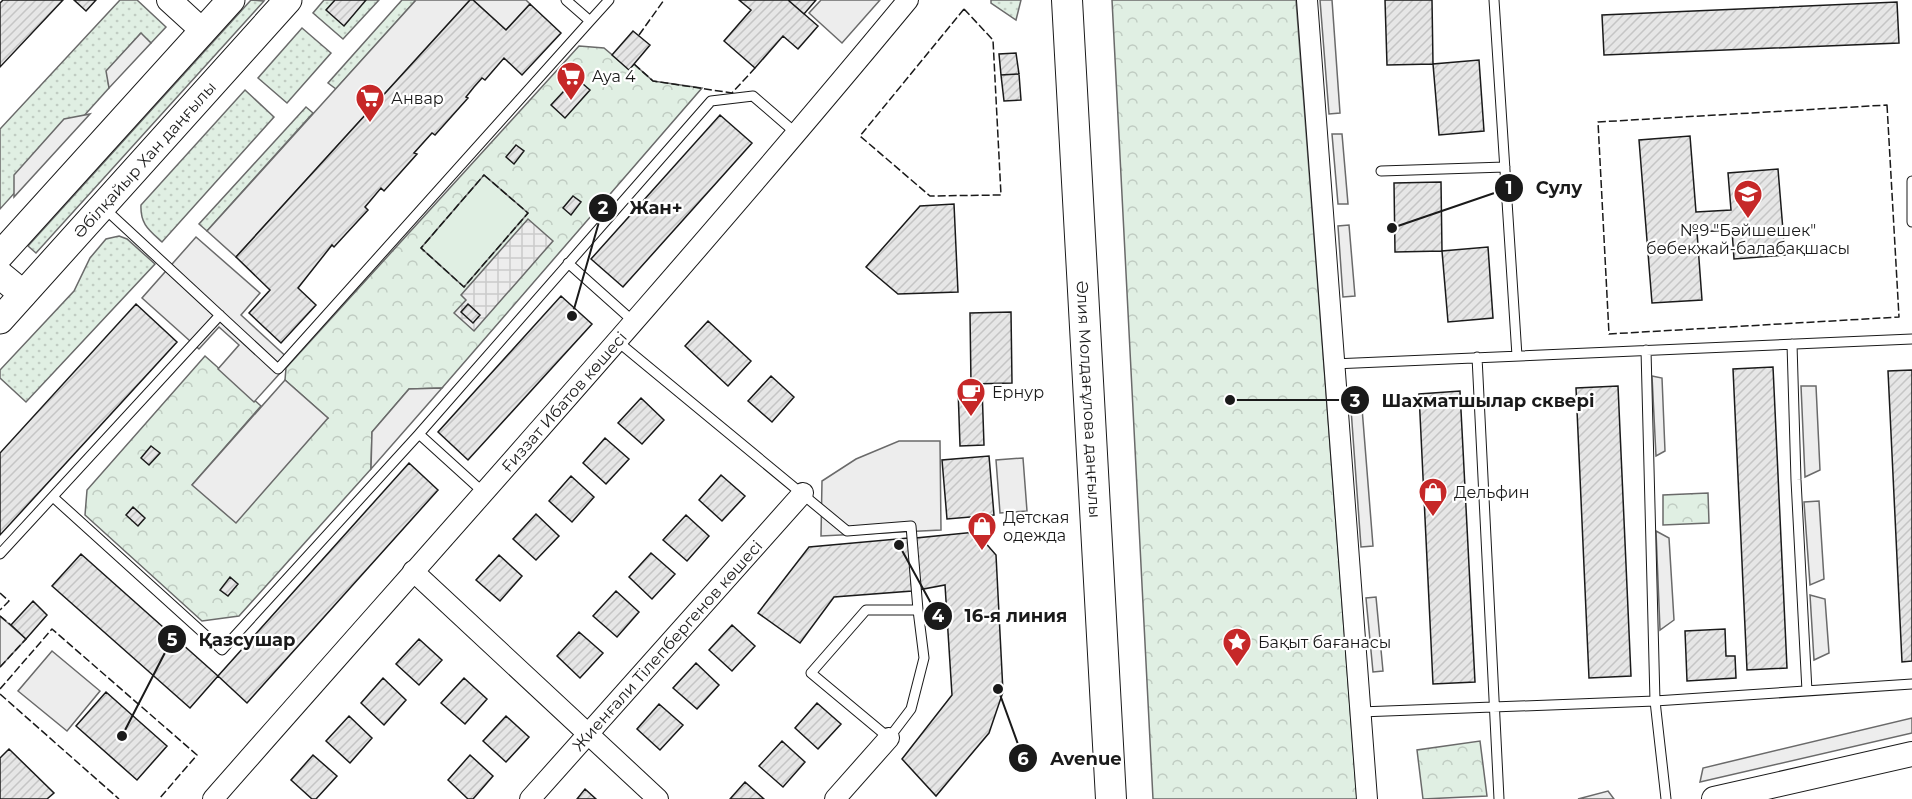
<svg xmlns="http://www.w3.org/2000/svg" width="1912" height="799" viewBox="0 0 1912 799" font-family="Montserrat,sans-serif">
	<style>
		.grass { fill: url(#grass-dots); stroke: #6a6a6a; stroke-width: 1.5 }
		.park { fill: url(#park-crowns); stroke: #6a6a6a; stroke-width: 1.5 }
		.pitch { fill: #e0efe3; stroke: #6a6a6a; stroke-width: 1.5 }
		.parking { fill: #ededed; stroke: #6a6a6a; stroke-width: 1.5 }
		.plaza { fill: url(#plaza-grid); stroke: #6a6a6a; stroke-width: 1.5 }
		.building { fill: url(#building-hatch); stroke: #1a1a1a; stroke-width: 1.5 }
		.lines { fill: none; stroke-linecap: round; stroke-linejoin: round }
		.service-casing { stroke: #1a1a1a; stroke-width: 11 }
		.minor-casing { stroke: #1a1a1a; stroke-width: 22 }
		.tertiary-casing { stroke: #1a1a1a; stroke-width: 26 }
		.secondary-casing { stroke: #1a1a1a; stroke-width: 29 }
		.primary-casing { stroke: #1a1a1a; stroke-width: 32 }
		.service { stroke: #fff; stroke-width: 9 }
		.minor { stroke: #fff; stroke-width: 20 }
		.tertiary { stroke: #fff; stroke-width: 24 }
		.secondary { stroke: #fff; stroke-width: 27 }
		.primary { stroke: #fff; stroke-width: 30 }
		.fence { stroke: #1a1a1a; stroke-width: 1.5; stroke-dasharray: 8 3; stroke-linecap: butt }
		.labels { text-anchor: middle; stroke-width: 4.5; stroke-linejoin: round; paint-order: stroke }
		.poi-label { font-size: 16px; fill: #1a1a1a; stroke: #fff; text-anchor: start }
		.street-label { font-size: 16px; fill: #1a1a1a; stroke: #fff }
		.leader { fill: none; stroke: #1a1a1a; stroke-width: 2 }
		.callout-dot { fill: #1a1a1a; stroke: #fff; stroke-width: 2 }
		.mark-label { font-size: 18px; text-anchor: middle; font-weight: bold; fill: #fff }
		.callout-label { font-size: 18px; text-anchor: middle; font-weight: bold; fill: #1a1a1a; stroke: #fff; stroke-width: 4.5; stroke-linejoin: round; paint-order: stroke }
	</style>
	<defs>
		<pattern id="grass-dots" width="8" height="8" patternUnits="userSpaceOnUse" patternTransform="scale(1.5)"><rect width="8" height="8" fill="#e0efe3"/><path d="M2 2h.1M6 6h.1" fill="none" stroke="#c0ccc2" stroke-width="1.8" stroke-linecap="round"/></pattern>
		<pattern id="park-crowns" width="20" height="18" patternUnits="userSpaceOnUse" patternTransform="scale(1.5)"><rect width="20" height="18" fill="#e0efe3"/><path d="M2 6a3 3 0 1 1 6 0M12 15a3 3 0 1 1 6 0" fill="none" stroke="#c0ccc2"/></pattern>
		<pattern id="plaza-grid" width="8" height="8" patternUnits="userSpaceOnUse" patternTransform="scale(1.5)"><rect width="8" height="8" fill="#ededed"/><path d="M0 4h8M4 0v8" fill="none" stroke="#cbcbcb"/></pattern>
		<pattern id="building-hatch" width="6" height="6" patternUnits="userSpaceOnUse" patternTransform="scale(1.5)"><rect width="6" height="6" fill="#e6e6e6"/><path d="M-1 1l2-2M0 6l6-6M5 7l2-2" fill="none" stroke="#c5c5c5"/></pattern>
	</defs>
	<rect width="100%" height="100%" fill="#fff"/>
	<path class="grass" d="M120 0H137L166 27 151 43 140 34 107 71 109 88 0 209V129Z
		M251 0 264 1 36 253 28 246Z
		M324 0H379L343 39 313 13Z
		M402 0H416L336 89 328 83Z
		M991 0H1021L1016 20 991 3Z
		M302 28 331 53 287 103 258 78Z
		M245 90 274 117 162 242C149 230 140 224 141 205Z
		M306 107 313 113 207 231 199 224Z
		M119 236 127 239 155 264 26 402 0 378V370L74 291 90 258 106 239Z"/>
	<path class="park" d="M1112 0H1296L1357 799H1153Z
		M579 46 604 48 629 69 634 64 653 81 702 88 442 388 409 389 372 432 371 469 239 616 202 621 85 515 87 490 205 356 261 406 192 485 328 418 285 380 286 368Z
		M1708 493 1709 523 1663 525V495Z
		M1480 741 1487 796 1423 799 1417 750Z"/>
	<path class="pitch" d="M484 175 528 213 464 287 421 248Z"/>
	<path class="parking" d="M416 0H470L236 257 207 231Z
		M473 0H526L530 4 506 30Z
		M821 0H880L842 43 809 13Z
		M1320 0H1332L1340 113 1329 114Z
		M141 33 151 43 109 88 106 71Z
		M90 114 14 197V175L64 119Z
		M1332 134H1342L1348 204H1338Z
		M1349 225 1355 296 1343 297 1338 226Z
		M196 237 260 293 241 315 291 361 254 402 218 369 239 345 219 327 199 349 142 298Z
		M1652 376 1662 378 1665 451 1656 456Z
		M285 380 328 418 236 523 192 485Z
		M1801 386H1816L1820 470 1805 477Z
		M442 388 371 469 372 432 409 389Z
		M1362 408 1373 546 1361 547 1351 409Z
		M899 441H940L941 530 821 536 822 481 856 459Z
		M1023 458 1027 511 1000 513 996 460Z
		M1819 501 1824 579 1810 585 1804 502Z
		M1656 531 1669 538 1674 620 1660 630Z
		M1810 595 1825 599 1829 653 1814 660Z
		M1376 597 1383 671 1373 672 1366 598Z
		M0 616 26 639 0 667Z
		M52 651 100 691 67 731 18 691Z
		M1912 718V733L1700 782 1703 768Z
		M1608 791 1614 799H1578Z"/>
	<path class="plaza" d="M528 219 553 241 474 331 454 313 466 300 461 295Z"/>
	<path class="building" d="M3 0H63L0 67V3Z
		M74 0H96L86 11Z
		M335 0H366L344 26 326 10Z
		M470 0H473L506 30 530 4 561 33 522 75 504 58 485 80 482 78 474 87 466 97 468 98 435 135 432 133 414 153 417 154 384 191 381 188 365 207 368 210 334 247 332 245 298 288 316 305 281 343 249 313 270 290 236 257Z
		M739 0H788L818 26 798 49 783 36 755 68 724 41 751 10Z
		M788 0H816L804 14Z
		M1385 0H1432L1433 64 1387 65Z
		M1897 2 1899 43 1604 55 1602 15Z
		M633 31 650 45 629 70 612 55Z
		M1016 53 1019 74 1001 75 999 54Z
		M1479 60 1484 131 1439 135 1433 64Z
		M1019 74 1021 100 1004 101 1001 75Z
		M576 78 590 90 565 118 551 105Z
		M720 115 752 143 623 287 591 259Z
		M1690 136 1696 212 1731 210 1728 173 1778 169 1785 255 1734 259 1732 230 1697 232 1702 300 1652 303 1639 140Z
		M516 145 524 151 514 164 506 157Z
		M1441 182 1442 251 1395 252 1394 183Z
		M573 196 581 202 571 215 563 208Z
		M954 204 958 292 898 294 866 267 920 206Z
		M1488 247 1493 318 1448 322 1442 251Z
		M561 296 592 324 468 460 438 432Z
		M136 304 177 342 0 535V453Z
		M468 304 480 315 473 323 461 312Z
		M1011 312 1012 383 971 384 970 313Z
		M708 321 751 361 728 386 685 346Z
		M1773 367 1787 668 1747 670 1733 369Z
		M1912 370V661L1902 662 1888 371Z
		M771 376 794 397 772 422 748 401Z
		M1618 386 1631 676 1589 678 1576 388Z
		M982 387 984 445 960 446 958 388Z
		M1460 391 1475 682 1433 684 1419 394Z
		M641 398 664 420 642 444 618 423Z
		M605 438 629 459 606 484 583 463Z
		M151 446 160 453 149 465 141 458Z
		M989 456 994 515 947 519 942 460Z
		M409 463 438 490 247 703 218 676Z
		M721 475 745 496 722 521 699 500Z
		M571 476 594 497 572 522 549 501Z
		M133 507 145 518 138 526 126 515Z
		M536 514 559 536 536 560 513 539Z
		M686 515 709 536 687 561 663 540Z
		M976 532 996 555 1003 692 989 733 936 796 902 759 952 695 945 585 918 590 916 538Z
		M908 538 912 591 834 597 800 643 758 613 809 547Z
		M651 553 675 574 652 599 629 577Z
		M81 554 218 676 190 708 52 586Z
		M499 555 522 576 500 601 476 580Z
		M230 577 238 584 228 596 220 590Z
		M616 591 639 612 617 637 593 616Z
		M33 601 47 615 26 639 11 625Z
		M732 625 755 646 732 671 709 650Z
		M1725 629 1726 656H1735L1736 678 1687 681 1685 631Z
		M579 632 603 653 580 678 557 656Z
		M419 639 442 660 419 685 396 664Z
		M696 663 719 685 697 709 673 688Z
		M383 678 406 700 384 725 361 703Z
		M464 678 487 699 465 724 441 703Z
		M106 692 167 746 137 780 76 726Z
		M817 703 841 724 818 749 795 728Z
		M659 704 683 725 660 750 637 729Z
		M349 716 372 738 350 763 326 741Z
		M506 716 529 737 506 762 483 741Z
		M782 741 805 762 783 787 759 766Z
		M9 749 54 793 47 799H0V758Z
		M313 755 337 776 316 799H312L291 780Z
		M470 755 493 776 473 799H468L448 780Z
		M745 782 764 799H730Z
		M585 789 596 799H577Z"/>
	<g class="lines">
		<g class="service-casing">
			<path id="service" d="M1494 0 1517 356
				M590 21 609 0
				M1381 171 1505 167
				M1912 181V222
				M104 208 278 369 590 21 566 0
				M568 263 634 322
				M617 341 847 531 911 526 918 610
				M1792 344 1796 480 1807 691
				M1646 350 1655 701 1666 799
				M1477 357 1499 799
				M1333 364 1912 339
				M483 492 419 434 711 101 753 96 797 134
				M53 497 222 650 419 434
				M0 554 220 315
				M866 610H918L924 658 911 709 889 738 811 673Z
				M1360 712 1655 701 1912 684"/>
		</g>
		<g class="minor-casing">
			<g id="minor">
				<path d="M1307 0 1367 799"/>
				<path d="M413 571 658 799"/>
				<path id="s1" d="M213 799C446 534 683 272 908 0"/>
				<path id="s2" d="M530 799 803 493"/>
				<path d="M835 799 889 738"/>
			</g>
		</g>
		<g class="tertiary-casing">
			<path id="tertiary" d="M169 0 203 31
				M1714 799 1912 754"/>
		</g>
		<g class="secondary-casing">
			<g id="secondary">
				<path d="M0 255 231 0"/>
				<path d="M0 275 23 294"/>
				<path id="s3" d="M0 320 288 0"/>
			</g>
		</g>
		<g class="primary-casing">
			<g id="primary">
				<path id="s4" d="M1067 0 1111 799"/>
			</g>
		</g>
		<use href="#service" class="service"/>
		<use href="#minor" class="minor"/>
		<use href="#tertiary" class="tertiary"/>
		<use href="#secondary" class="secondary"/>
		<use href="#primary" class="primary"/>
		<path class="fence" d="M964 9 993 40 1001 195 930 196 860 136Z
			M639 35 664 0
			M634 64 653 81 732 93 755 68
			M1887 105 1899 317 1609 334 1598 122Z
			M484 175 528 213 464 287 421 248Z
			M0 593 9 601 0 610
			M0 616 11 625
			M0 667 26 639
			M0 689 52 629 197 755 159 799
			M0 694 119 799"/>
	</g>
	<defs>
		<g id="supermarket-pin" transform="scale(1.5)"><path d="M0 17L-7.5 6A9.5 9.5 0 1 1 7.5 6Z" fill="#c62828" stroke="#fff"/><path d="M-6-5.5h2.5l.6 2H6L4.5 2H-2.5L-4.4-4H-6ZM-1.5 3.2a1.3 1.3 0 1 0 .1 0ZM3 3.2a1.3 1.3 0 1 0 .1 0Z" fill="#fff"/></g>
		<g id="school-pin" transform="scale(1.5)"><path d="M0 17L-7.5 6A9.5 9.5 0 1 1 7.5 6Z" fill="#c62828" stroke="#fff"/><path d="M0-5L7-2L0 1L-7-2ZM-4 1L0 2.5L4 1V4Q0 6-4 4Z" fill="#fff"/></g>
		<g id="cafe-pin" transform="scale(1.5)"><path d="M0 17L-7.5 6A9.5 9.5 0 1 1 7.5 6Z" fill="#c62828" stroke="#fff"/><path d="M-5.5-4.5H6V0H3Q3 3.5 0 3.5H-2.5Q-5.5 3.5-5.5 0ZM3-3.2v2h1.7v-2ZM-6 4.5H4V6H-6Z" fill="#fff"/></g>
		<g id="shop-pin" transform="scale(1.5)"><path d="M0 17L-7.5 6A9.5 9.5 0 1 1 7.5 6Z" fill="#c62828" stroke="#fff"/><path d="M-5-2.5h2.3a2.7 3.5 0 0 1 5.4 0H5L5.5 6h-11ZM-1.5-2.5h3a1.5 2.3 0 0 0-3 0Z" fill="#fff"/></g>
		<g id="sight-pin" transform="scale(1.5)"><path d="M0 17L-7.5 6A9.5 9.5 0 1 1 7.5 6Z" fill="#c62828" stroke="#fff"/><path d="M0-6L1.8-2.2L6-1.7L2.9 1.2L3.7 5.4L0 3.3L-3.7 5.4L-2.9 1.2L-6-1.7L-1.8-2.2Z" fill="#fff"/></g>
	</defs>
	<g fill-rule="evenodd">
		<use href="#supermarket-pin" x="571" y="76"/>
		<use href="#supermarket-pin" x="370" y="98"/>
		<use href="#school-pin" x="1748" y="194"/>
		<use href="#cafe-pin" x="971" y="392"/>
		<use href="#shop-pin" x="1433" y="492"/>
		<use href="#shop-pin" x="982" y="526"/>
		<use href="#sight-pin" x="1237" y="642"/>
	</g>
	<g class="labels">
		<g class="poi-label">
			<text x="592" y="82">Aya 4</text>
			<text x="391" y="104">Анвар</text>
			<text x="1748" y="236" text-anchor="middle">№9 "Бәйшешек"<tspan x="1748" dy="18">бөбекжай-балабақшасы</tspan></text>
			<text x="992" y="398">Ернур</text>
			<text x="1454" y="498">Дельфин</text>
			<text x="1003" y="523">Детская<tspan x="1003" dy="18">одежда</tspan></text>
			<text x="1258" y="648">Бақыт бағанасы</text>
		</g>
		<g class="street-label">
			<text dy="6" stroke="none"><textPath href="#s3" startOffset="216">Әбілқайыр Хан даңғылы</textPath></text>
			<text dy="6" stroke="none"><textPath href="#s4" startOffset="400">Әлия Молдағұлова даңғылы</textPath></text>
			<text dy="6" stroke="none"><textPath href="#s1" startOffset="530">Ғиззат Ибатов көшесі</textPath></text>
			<text dy="6" stroke="none"><textPath href="#s2" startOffset="206">Жиенғали Тілепбергенов көшесі</textPath></text>
		</g>
	</g>
	<path class="leader" d="M1392 228L1509 188M572 316L603 208M1230 400L1355 400M899 545L938 616M122 736L172 639M998 689L1023 758"/>
	<g class="callout-dot">
		<circle cx="1392" cy="228" r="6"/>
		<circle cx="572" cy="316" r="6"/>
		<circle cx="1230" cy="400" r="6"/>
		<circle cx="899" cy="545" r="6"/>
		<circle cx="122" cy="736" r="6"/>
		<circle cx="998" cy="689" r="6"/>
		<circle cx="1509" cy="188" r="15"/>
		<circle cx="603" cy="208" r="15"/>
		<circle cx="1355" cy="400" r="15"/>
		<circle cx="938" cy="616" r="15"/>
		<circle cx="172" cy="639" r="15"/>
		<circle cx="1023" cy="758" r="15"/>
	</g>
	<g class="mark-label">
		<text x="1509" y="194">1</text>
		<text x="603" y="214">2</text>
		<text x="1355" y="407">3</text>
		<text x="938" y="622">4</text>
		<text x="172" y="646">5</text>
		<text x="1023" y="765">6</text>
	</g>
	<g class="callout-label">
		<text x="1559" y="194">Сулу</text>
		<text x="656" y="214">Жан+</text>
		<text x="1488" y="407">Шахматшылар сквері</text>
		<text x="1016" y="622">16-я линия</text>
		<text x="247" y="646">Қазсушар</text>
		<text x="1086" y="765">Avenue</text>
	</g>
</svg>
